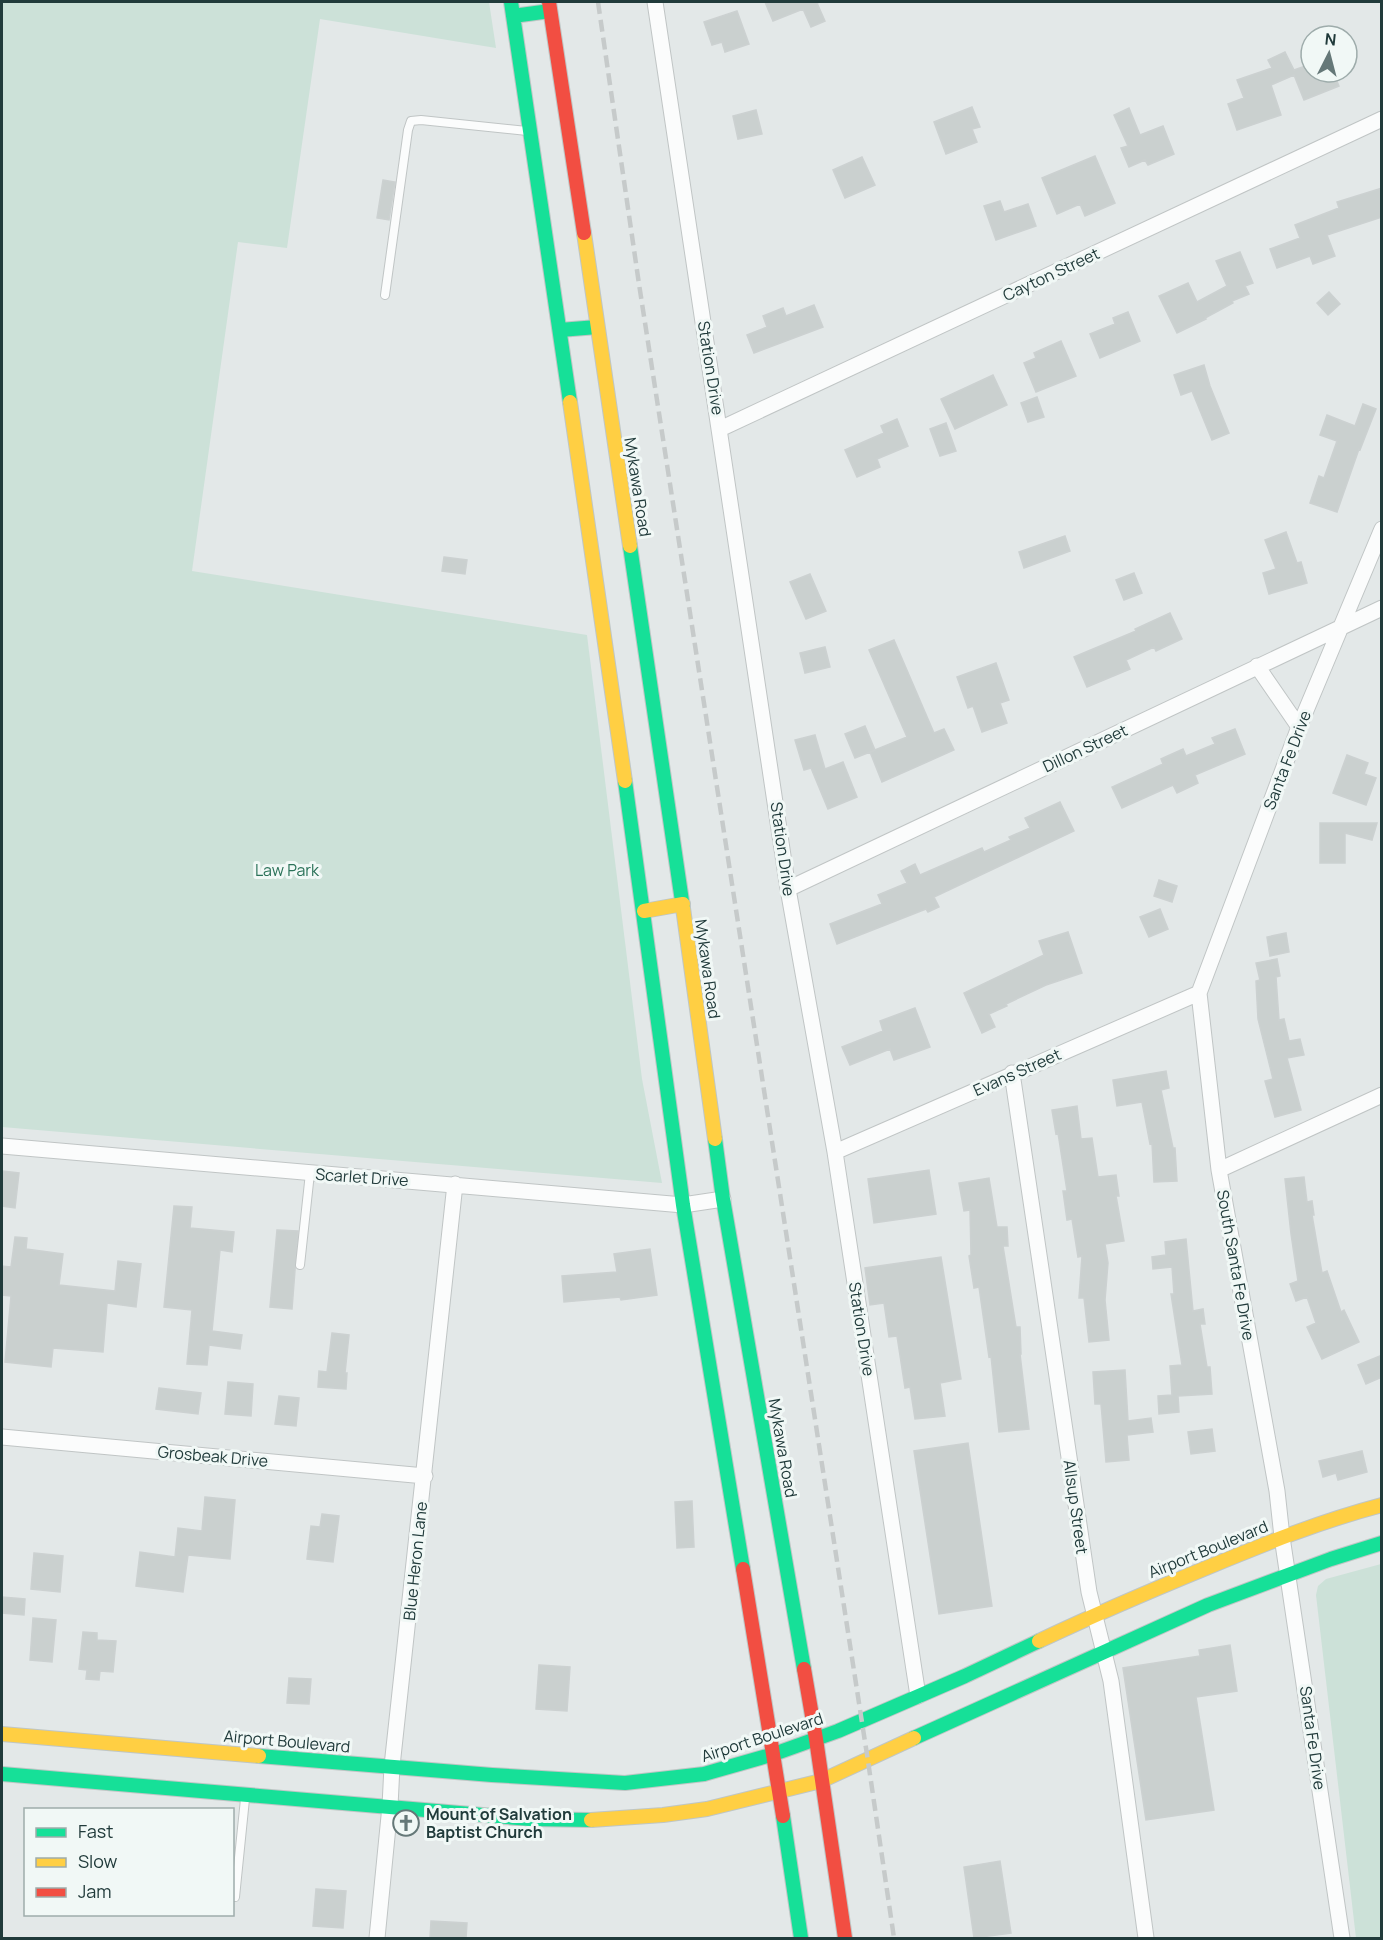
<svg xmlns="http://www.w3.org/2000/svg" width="1383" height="1940" viewBox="0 0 1383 1940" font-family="Manrope,sans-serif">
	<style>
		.green { fill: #cce1d8 }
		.building { fill: #cad0cf; stroke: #ccd1d1; stroke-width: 1.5 }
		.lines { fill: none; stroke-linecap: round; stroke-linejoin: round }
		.lane-casing { stroke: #c0c5c5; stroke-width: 10 }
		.street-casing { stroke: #c0c5c5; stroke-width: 17 }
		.fast-casing { stroke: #bfc6c5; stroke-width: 16 }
		.slow-casing { stroke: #bfc6c5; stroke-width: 16 }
		.jam-casing { stroke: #bfc6c5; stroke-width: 16 }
		.lane { stroke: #fbfcfc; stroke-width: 8 }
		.street { stroke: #fbfcfc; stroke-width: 15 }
		.fast { stroke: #16e098; stroke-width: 14 }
		.slow { stroke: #ffcf43; stroke-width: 14 }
		.jam { stroke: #f24e42; stroke-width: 14 }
		.rail { stroke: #c6caca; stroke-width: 4.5; stroke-dasharray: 12 6; stroke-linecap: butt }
		.labels { text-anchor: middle; stroke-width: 6; stroke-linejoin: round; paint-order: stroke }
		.street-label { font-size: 16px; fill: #213b3b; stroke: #f1f8f6 }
		.park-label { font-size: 16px; fill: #2b7259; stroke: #f1f8f6 }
		.poi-label { font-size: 16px; font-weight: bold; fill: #213b3b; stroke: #f1f8f6; text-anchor: start }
	</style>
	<rect width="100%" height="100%" fill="#e3e8e8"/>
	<path class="green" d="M2 2H489L496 48 320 19 287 248 238 242 192 571 587 635 642 1079 662 1183 2 1127Z
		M1381 1564V1938H1356L1316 1595 1318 1586 1326 1579Z"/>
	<path class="building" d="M765 2H820L817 3 825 21 811 27 803 9 773 21Z
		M737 11 749 44 725 52 722 42 712 45 704 22Z
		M1285 52 1294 70 1311 64V72H1333L1339 86 1304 100 1294 75 1271 85 1281 115 1237 130 1228 104 1244 98 1237 80 1272 68 1268 60Z
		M972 107 980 127 972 129 977 142 946 154 934 122Z
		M1129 108 1140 135 1163 126 1174 154 1148 165 1145 160 1129 167 1121 148 1128 146 1114 115Z
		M756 110 762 134 738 139 733 116Z
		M1095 156 1115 203 1085 216 1080 204 1057 214 1042 178Z
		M862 157 875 185 845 198 833 170Z
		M383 180 395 182 389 220 377 218Z
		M1382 188V217L1327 235 1335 256 1313 264 1310 256 1277 268 1270 249 1300 238 1295 225 1339 208 1337 202Z
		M1000 201 1004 212 1028 204 1036 226 996 240 984 206Z
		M1240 252 1253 283 1245 286 1249 294 1232 301 1233 303 1205 318 1206 319 1177 333 1159 296 1188 283 1197 302 1227 286 1216 261Z
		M1329 292 1340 304 1328 315 1317 303Z
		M814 305 823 327 754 353 747 335 767 327 763 316 783 308 786 316Z
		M1128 312 1140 341 1100 358 1090 334 1115 324 1113 318Z
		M1061 341 1076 376 1036 392 1024 363 1036 358 1034 353Z
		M1204 365 1210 386 1229 433 1212 440 1192 391 1181 395 1174 375Z
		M993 375 1007 405 955 429 941 399Z
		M1037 397 1044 417 1028 422 1021 403Z
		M1363 404 1376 409 1360 450 1359 449 1337 512 1310 503 1319 476 1324 478 1337 441 1320 435 1327 415 1355 426Z
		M897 419 908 446 877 459 880 467 857 477 845 450 884 433 881 426Z
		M946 423 956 451 940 456 930 429Z
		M1286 532 1297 563 1301 562 1307 583 1269 594 1263 573 1276 569 1265 540Z
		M1065 536 1070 551 1024 568 1019 552Z
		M444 557 467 560 465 574 442 571Z
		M1134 573 1142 593 1124 600 1116 580Z
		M810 574 826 611 806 619 790 582Z
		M1170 613 1182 639 1156 651 1154 647 1126 660 1130 669 1087 687 1074 657 1136 631 1135 629Z
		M894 640 934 733 944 729 954 750 882 782 870 752 907 737 869 650Z
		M825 647 830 667 805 673 800 653Z
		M996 663 1009 700 1000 703 1007 723 982 732 973 706 968 708 957 677Z
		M865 726 875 750 855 758 845 734Z
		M1235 729 1245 754 1195 775 1198 783 1177 793 1173 785 1122 808 1112 787 1163 764 1161 759 1183 749 1186 756 1215 744 1212 738Z
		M815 735 825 769 843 762 857 797 828 809 811 768 804 770 795 740Z
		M1347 755 1368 763 1364 774 1376 778 1366 805 1333 793Z
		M1060 802 1074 831 934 897 939 907 928 912 926 909 837 944 830 924 882 904 878 895 907 883 901 871 915 864 920 875 982 848 984 852 1011 840 1009 837 1030 828 1025 818Z
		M1320 823H1377L1372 840 1345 833V863H1320Z
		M1159 880 1177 886 1172 902 1154 896Z
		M1160 909 1168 929 1149 937 1140 917Z
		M1068 932 1082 973 1046 985 1006 1004 1007 1006 989 1014 995 1027 982 1033 964 993 1044 955 1039 941Z
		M1286 933 1289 952 1270 956 1267 937Z
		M1277 959 1280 976 1276 977 1279 1020 1284 1019 1289 1041 1300 1039 1304 1055 1287 1058 1301 1110 1275 1117 1265 1081 1273 1079 1258 1019 1256 981 1260 980 1256 963Z
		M915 1008 930 1047 894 1060 890 1049 850 1065 842 1047 883 1031 880 1021Z
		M1166 1071 1169 1088 1161 1090 1173 1148H1175L1177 1181 1154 1182 1152 1143 1150 1144 1142 1102 1117 1106 1113 1080Z
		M1077 1106 1081 1139 1092 1138 1098 1177 1116 1175 1119 1196H1116L1124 1241 1105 1244 1108 1263 1105 1300 1109 1340 1089 1342 1084 1298H1079L1082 1256 1078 1257 1072 1219 1067 1220 1063 1191H1067L1058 1133 1056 1134 1052 1110Z
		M929 1170 936 1214 874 1223 868 1179Z
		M2 1171 19 1173 15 1208 2 1206Z
		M1304 1177 1307 1202 1312 1201 1314 1215H1312L1322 1273 1327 1271 1341 1312 1344 1310 1359 1342 1322 1359 1307 1327 1316 1323 1307 1297 1296 1301 1290 1284 1298 1281 1291 1234 1285 1179Z
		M989 1178 997 1227H1007L1008 1246H1003L1016 1327H1020L1021 1354H1020L1029 1429 999 1432 991 1356 989 1357 979 1287 974 1288 969 1256 971 1255 970 1210 964 1211 959 1183Z
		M174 1206 192 1207 190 1228 234 1232 232 1252 220 1250 212 1331 242 1335 240 1349 209 1345 207 1365 187 1364 192 1310 164 1307Z
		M277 1230 298 1231 292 1309 270 1307Z
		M15 1237 27 1238 26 1249 63 1254 59 1285 115 1291 118 1261 141 1264 136 1307 107 1303 103 1352 53 1348 51 1367 5 1362 11 1296 2 1295V1266L11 1267Z
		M1186 1239 1193 1311 1203 1309 1205 1324H1200L1207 1367H1210L1212 1394 1178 1396 1179 1412 1159 1414 1158 1396 1172 1395 1170 1366 1182 1365 1171 1294H1174L1172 1267 1153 1269 1152 1257 1166 1255 1165 1242Z
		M650 1249 657 1295 621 1300 620 1297 564 1302 562 1276 617 1272 614 1254Z
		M941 1257 961 1379 940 1383 945 1416 915 1419 910 1387 905 1388 897 1336 889 1337 884 1303 870 1305 865 1268Z
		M332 1333 349 1335 345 1373H347L346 1389 318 1387 319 1371 327 1372Z
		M1382 1355V1377L1366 1384 1358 1365Z
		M1125 1370 1128 1421 1151 1418 1153 1432 1127 1435 1129 1460 1106 1462 1101 1404H1095L1093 1372Z
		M228 1382 253 1384 251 1416 225 1414Z
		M159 1388 201 1393 198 1414 156 1409Z
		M279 1396 299 1398 296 1426 275 1424Z
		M1212 1429 1215 1451 1191 1454 1188 1432Z
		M968 1443 992 1606 939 1614 914 1451Z
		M1362 1451 1367 1472 1338 1480 1336 1473 1323 1477 1319 1461Z
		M205 1497 235 1500 230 1559 188 1555 183 1592 136 1586 140 1552 175 1557 178 1528 202 1531Z
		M692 1501 694 1547 677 1548 675 1502Z
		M322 1514 339 1516 333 1562 307 1559 311 1526 320 1527Z
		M34 1553 63 1556 60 1592 31 1589Z
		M2 1597 25 1599 24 1615 2 1613Z
		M33 1618 56 1620 52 1662 30 1660Z
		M83 1632 97 1633V1640L116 1641 113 1672 100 1671 99 1680 86 1679 87 1670 79 1669Z
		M1230 1645 1237 1691 1196 1697 1214 1810 1146 1820 1123 1668 1200 1656 1199 1650Z
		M539 1665 570 1667 567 1711 536 1709Z
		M289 1678 311 1679 309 1704 287 1703Z
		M1000 1861 1011 1933 974 1938 964 1867Z
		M316 1889 346 1891 343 1928 313 1926Z
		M431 1921 467 1923 466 1938H430Z"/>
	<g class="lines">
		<g class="lane-casing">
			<path id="lane" d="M385 295 408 130 411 121 421 120 527 131
				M300 1265 310 1173
				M235 1897 245 1799"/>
		</g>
		<g class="street-casing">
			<path id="street" d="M655 2 788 889 835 1152 918 1696
				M720 429 1382 119
				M1257 666 1299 727
				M788 889 1382 608
				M1012 1073 1089 1592 1111 1681 1146 1938
				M2 1146 683 1205 723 1199
				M835 1152 1199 993
				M1219 1170 1382 1095
				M2 1437 425 1476
				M377 1938 390 1806 392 1766 455 1184
				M1342 1938 1282 1537 1277 1491 1219 1170 1199 993 1299 727 1382 529"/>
		</g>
		<g class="fast-casing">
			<path id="fast" d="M511 2 570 402
				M513 16 550 11
				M560 330 597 327
				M630 546 683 908
				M625 781 683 1205 743 1569
				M715 1139 723 1199 804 1669
				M914 1738 1208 1605 1331 1559 1382 1543
				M259 1756 492 1775 625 1783 704 1774 774 1754 838 1731 965 1676 1039 1641
				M2 1774 530 1819 591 1820
				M783 1816 801 1938"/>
		</g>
		<g class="slow-casing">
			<path id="slow" d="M584 233 630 546
				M570 402 625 781
				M683 908 715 1139
				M644 911 683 904
				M1039 1641C1094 1615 1150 1591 1206 1568 1264 1544 1321 1521 1382 1505
				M2 1734 259 1756
				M591 1820 663 1815 707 1809 821 1781 914 1738"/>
		</g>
		<g class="jam-casing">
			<path id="jam" d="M549 2 584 233
				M743 1569 783 1816
				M804 1669 816 1739 845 1938"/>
		</g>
		<use href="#lane" class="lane"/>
		<use href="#street" class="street"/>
		<use href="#fast" class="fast"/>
		<use href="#slow" class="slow"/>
		<use href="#jam" class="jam"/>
		<path class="rail" d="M598 2 639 284 868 1761 894 1938"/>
	</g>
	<defs>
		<g id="church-ring" transform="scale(1.35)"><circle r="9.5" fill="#f1f8f6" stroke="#657878" stroke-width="1.5"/><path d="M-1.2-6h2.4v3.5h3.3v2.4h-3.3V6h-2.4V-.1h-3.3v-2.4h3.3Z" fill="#657878"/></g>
	</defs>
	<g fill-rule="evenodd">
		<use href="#church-ring" x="406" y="1823"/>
	</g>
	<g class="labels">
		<g class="street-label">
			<text transform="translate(1051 274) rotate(-25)" y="6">Cayton Street</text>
			<text transform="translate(711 368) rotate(81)" y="6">Station Drive</text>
			<text transform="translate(638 487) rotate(81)" y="6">Mykawa Road</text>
			<text transform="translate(1085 748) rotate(-25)" y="6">Dillon Street</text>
			<text transform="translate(1287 760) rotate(-69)" y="6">Santa Fe Drive</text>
			<text transform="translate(783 849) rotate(82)" y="6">Station Drive</text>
			<text transform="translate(708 969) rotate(82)" y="6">Mykawa Road</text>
			<text transform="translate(1017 1072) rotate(-24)" y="6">Evans Street</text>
			<text transform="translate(362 1177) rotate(4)" y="6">Scarlet Drive</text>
			<text transform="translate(1236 1265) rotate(80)" y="6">South Santa Fe Drive</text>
			<text transform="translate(862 1329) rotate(81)" y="6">Station Drive</text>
			<text transform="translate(783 1448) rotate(80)" y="6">Mykawa Road</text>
			<text transform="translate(213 1456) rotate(5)" y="6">Grosbeak Drive</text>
			<text transform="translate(1076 1507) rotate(82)" y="6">Allsup Street</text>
			<text transform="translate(1208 1549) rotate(-22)" y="6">Airport Boulevard</text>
			<text transform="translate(415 1561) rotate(-84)" y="6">Blue Heron Lane</text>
			<text transform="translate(762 1737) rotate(-18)" y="6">Airport Boulevard</text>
			<text transform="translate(1313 1738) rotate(82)" y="6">Santa Fe Drive</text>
			<text transform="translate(287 1741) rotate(5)" y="6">Airport Boulevard</text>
		</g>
		<g class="park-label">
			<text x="287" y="876">Law Park</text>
		</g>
		<g class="poi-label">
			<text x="426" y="1820">Mount of Salvation<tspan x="426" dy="18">Baptist Church</tspan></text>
		</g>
	</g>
	<rect width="1383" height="1940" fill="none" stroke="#213b3b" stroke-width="6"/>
	<rect x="24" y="1808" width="210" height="108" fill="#f1f8f6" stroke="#9eacab" stroke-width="1.5"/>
	<rect x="36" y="1828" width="30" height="9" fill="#16e098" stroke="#9eacab" stroke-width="1.5"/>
	<text x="78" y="1838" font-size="18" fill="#213b3b">Fast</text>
	<rect x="36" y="1858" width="30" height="9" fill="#ffcf43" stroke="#9eacab" stroke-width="1.5"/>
	<text x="78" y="1868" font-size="18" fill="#213b3b">Slow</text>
	<rect x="36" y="1888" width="30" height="9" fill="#f24e42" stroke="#9eacab" stroke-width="1.5"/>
	<text x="78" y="1898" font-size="18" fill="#213b3b">Jam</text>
	<g transform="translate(1329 54) rotate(6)"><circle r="28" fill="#f1f8f6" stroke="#9eacab" stroke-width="1.5"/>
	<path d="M0-4.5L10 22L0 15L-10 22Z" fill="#657878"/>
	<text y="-9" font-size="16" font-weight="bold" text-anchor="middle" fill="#213b3b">N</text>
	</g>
</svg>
